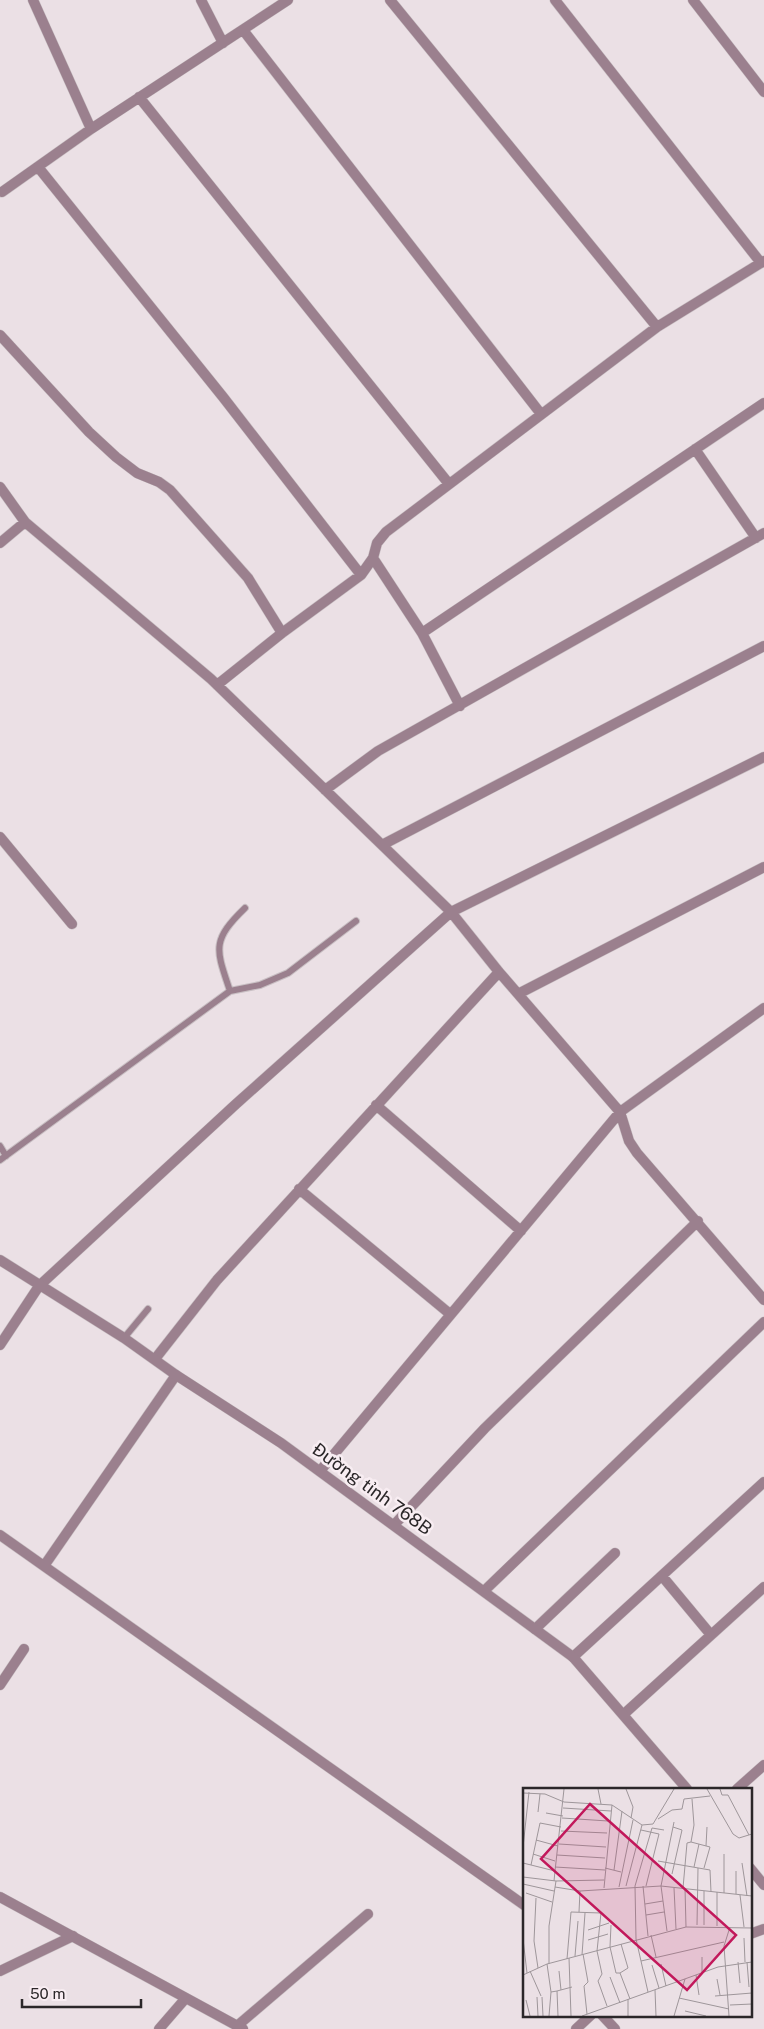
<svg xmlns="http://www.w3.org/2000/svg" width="764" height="2029" viewBox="0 0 764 2029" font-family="'Public Sans',sans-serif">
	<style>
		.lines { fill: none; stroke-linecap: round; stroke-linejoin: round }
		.service-casing { stroke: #c8bfc3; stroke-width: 8 }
		.minor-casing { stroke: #c8bfc3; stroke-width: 11 }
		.tertiary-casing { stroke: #c8bfc3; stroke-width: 11 }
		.service { stroke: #9b808e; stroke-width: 6 }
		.minor { stroke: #9b808e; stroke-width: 10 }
		.tertiary { stroke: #9b808e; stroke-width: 10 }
		.labels { text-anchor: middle; stroke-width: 5; stroke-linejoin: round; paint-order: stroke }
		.street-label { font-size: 18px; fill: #2b2729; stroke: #f8edf2 }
		.inset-road { fill: none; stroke: #9e969a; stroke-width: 1 }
		.view { fill: #c2185b; fill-opacity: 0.15; stroke: #c2185b; stroke-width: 2.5 }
		.inset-edge { fill: none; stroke: #2b2729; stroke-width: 2.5 }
	</style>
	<rect width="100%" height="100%" fill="#ebe0e5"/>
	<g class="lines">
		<g class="service-casing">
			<path id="service" d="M230 991C216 949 211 941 245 908
				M0 1146 6 1156
				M0 1160 230 991 260 985 288 973 356 921
				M124 1338 148 1309"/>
		</g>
		<g class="minor-casing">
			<path id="minor" d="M33 0 91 129
				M201 0 223 43
				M390 0 657 327
				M555 0 761 263
				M693 0 764 92
				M243 30 541 414
				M139 97 449 484
				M38 167 223 397 361 575
				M2 192 91 129 288 0
				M0 335 89 432 116 457 137 473 159 482 170 490 248 578 282 633
				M695 449 756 538
				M0 487 25 522 211 679 451 912 499 972 620 1112 629 1141 637 1153 764 1300
				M0 543 25 522
				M373 558 422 633 460 706
				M422 633 764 403
				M217 685 282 633 361 575 373 558 377 543 386 532 657 327 764 261
				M325 790 378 751 764 533
				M0 837 72 924
				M382 845 764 646
				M518 994 764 867
				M376 1105 521 1231
				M299 1189 450 1314
				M0 1345 39 1286 236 1104 451 912 764 757
				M155 1359 217 1280 499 972
				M320 1471 620 1112 764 1008
				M394 1525 485 1428 698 1221
				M0 1535 524 1905
				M44 1566 176 1375
				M662 1576 711 1635
				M484 1591 764 1322
				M535 1629 615 1553
				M573 1657 764 1482
				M0 1685 24 1649
				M624 1714 764 1587
				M737 1789 764 1765
				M0 1971 73 1936
				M602 2015 615 2029
				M237 2026 368 1914
				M159 2029 185 1999"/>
		</g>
		<g class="tertiary-casing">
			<path id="tertiary" d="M0 1260 124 1338 176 1375 281 1443 573 1657 687 1789
				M750 1868 764 1885
				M0 1897 243 2029
				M750 1934 764 1929
				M576 2029 591 2015"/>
		</g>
		<use href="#service" class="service"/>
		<use href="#minor" class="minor"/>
		<use href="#tertiary" class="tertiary"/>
	</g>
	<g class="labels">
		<g class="street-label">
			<text transform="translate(372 1489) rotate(36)" y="6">Đường tỉnh 768B</text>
		</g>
	</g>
	<g transform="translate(523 1788)">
		<rect width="229" height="229" fill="#ebe0e5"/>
		<path class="inset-road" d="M75 1 78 16M103 1 110 19 108 30M184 1 210 46 216 50 229 46M197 1 199 7H205L226 47M0 5 22 6 41 14 89 17M40 20 88 23M15 24 17 6M23 25 40 28M39 30 85 33M135 31 149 22 159 21 161 11 187 8M118 42 136 46 123 98M38 43 84 45M13 52 35 58M168 54 187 59 181 80M36 56 83 59M183 58 184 39M0 59 6 4M10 66 32 73M201 66V105M34 67 82 70M135 73 187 82 188 104M0 75 32 83 31 93M219 75 224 108M8 77 17 35 38 39M32 79 82 82M171 79 176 56M82 80 98 84M91 82 99 23M32 83 41 1M149 86 159 42 150 39M0 89 33 93 81 92M0 96 31 103M103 98 119 37M120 98 125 148M32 99 57 103 138 98 229 108M96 99 110 32M81 100 89 17 119 37 130 36 151 1M151 100 153 141M160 100 164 55 168 54 171 37 169 11M162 100 163 139M181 103V137M194 104V138M3 105 29 114M213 106V83M217 107 221 139M13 110 11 153 15 180M122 116 140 113M56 124 57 103M123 127 141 124M88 137 87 159 93 185H97M174 137 175 80M65 142 86 135M144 143 138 98 151 34M128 147 133 169M221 150 222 174M0 151 4 185M65 152 85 146M98 156 105 180 97 185 107 211M60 166 65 194 61 198 64 226M59 167 62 125M52 168 55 133M46 170 48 228M44 171 48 124 78 125 74 163 79 186 75 193 84 218M118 173 201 154M215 174 217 195M224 174 226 199M24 176 28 204 34 203 35 228M26 176V138L33 93M138 176 143 198M129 177 136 200M7 183 18 208M36 183 38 202M179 185V169M0 187 24 176 163 139 229 140M173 187 176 207M87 189 97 215M194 191 197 207M132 202 133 228M34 203 49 199M125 204 113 151 112 98 129 40 141 42M192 208 229 205M14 209 15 228M19 209 20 228M156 210 206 221M3 212 7 228M207 217 229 216M162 223 183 228M26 228 28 204M59 228 195 179 229 174M105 228V211M151 228 162 191M206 228 201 158 207 139"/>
		<path class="view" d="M67 16 213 147 164 202 18 71Z"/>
		<rect width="229" height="229" class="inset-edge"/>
	</g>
	<path d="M22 1999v8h119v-8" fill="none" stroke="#2b2729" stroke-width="2.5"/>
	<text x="30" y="1999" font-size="15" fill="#2b2729" stroke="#f8edf2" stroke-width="4" paint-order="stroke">50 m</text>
</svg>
